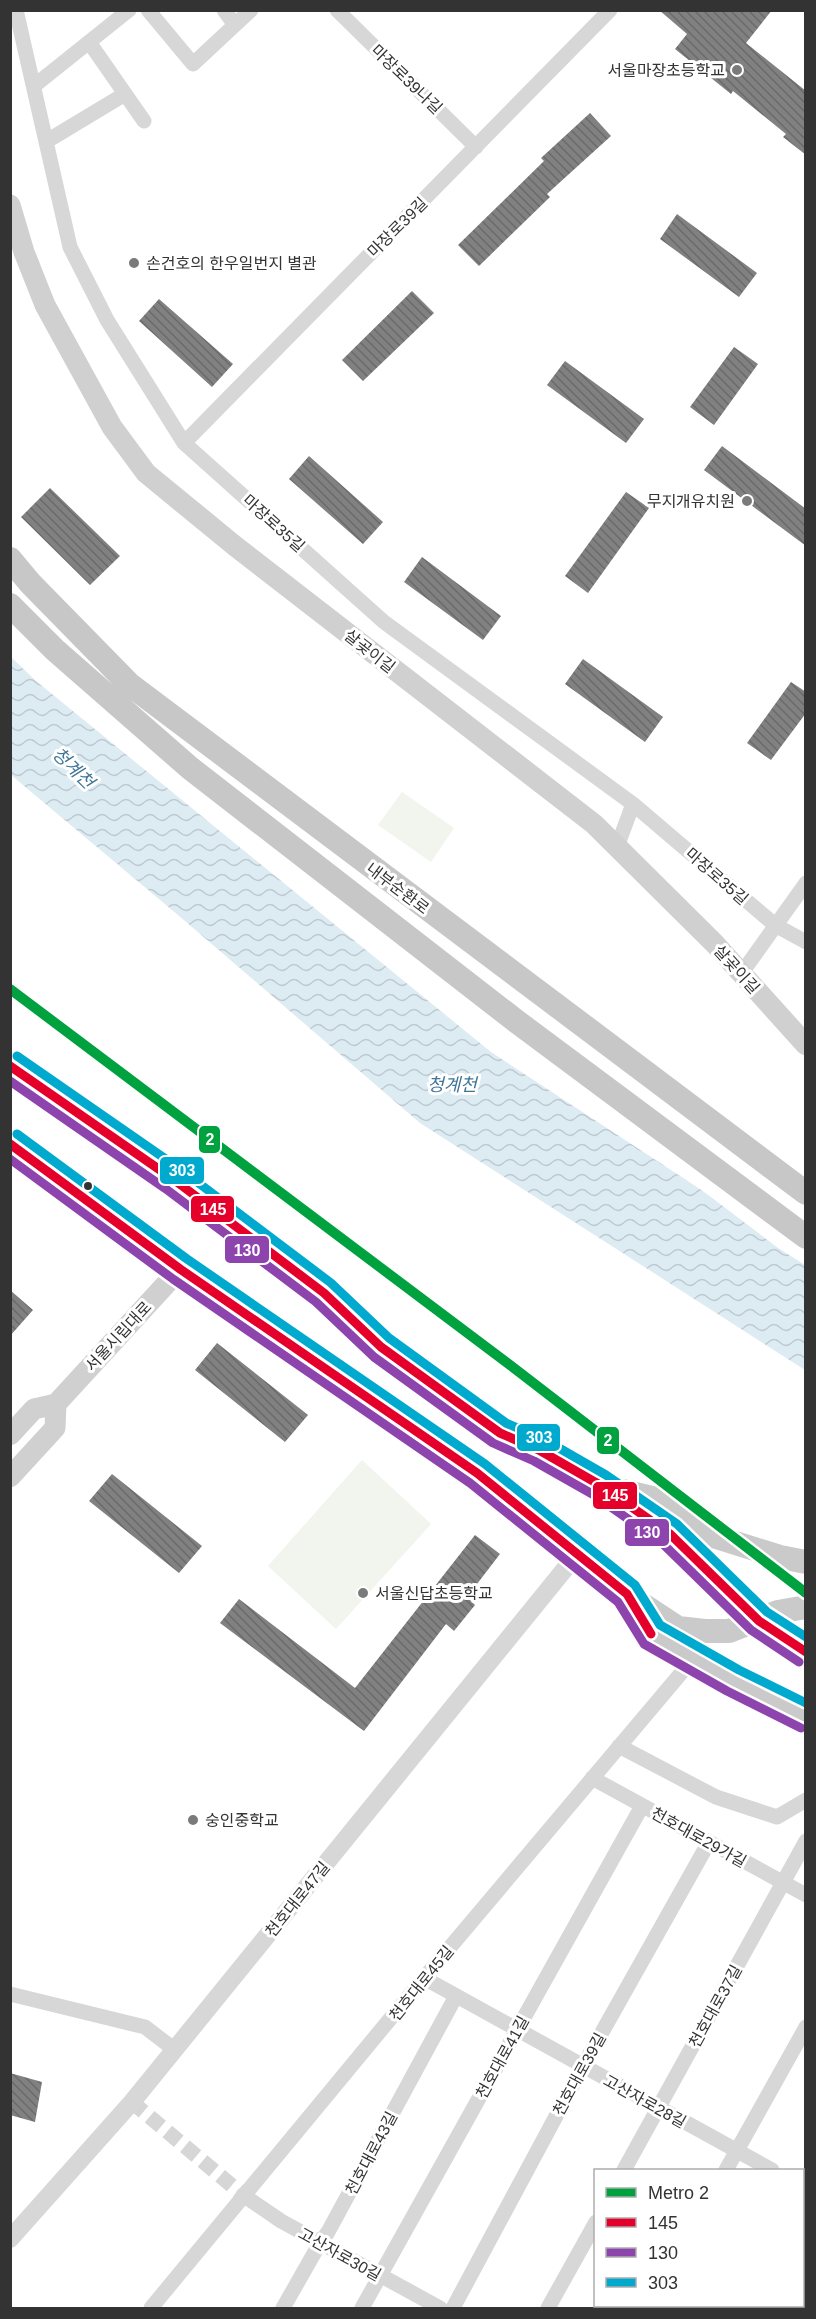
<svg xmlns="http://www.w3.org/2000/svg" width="816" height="2319" viewBox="0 0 816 2319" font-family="Helvetica,'Noto Sans KR',sans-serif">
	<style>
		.green { fill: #f1f5ed }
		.water { fill: url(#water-waves) }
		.pier { fill: #fff }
		.building { fill: url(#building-back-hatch) }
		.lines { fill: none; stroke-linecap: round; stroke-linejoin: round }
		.minor-tunnel { stroke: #d6d6d6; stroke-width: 15; stroke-dasharray: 15 8; stroke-linecap: butt }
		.minor { stroke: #d7d7d7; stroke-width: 15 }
		.tertiary { stroke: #d7d7d7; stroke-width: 18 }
		.secondary { stroke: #d0d0d0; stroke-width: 21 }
		.primary { stroke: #cacaca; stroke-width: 24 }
		.trunk { stroke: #c7c7c7; stroke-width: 24 }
		.bus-1-casing { stroke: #fff; stroke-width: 14 }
		.bus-2-casing { stroke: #fff; stroke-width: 14 }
		.bus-3-casing { stroke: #fff; stroke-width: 14 }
		.bus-1 { stroke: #e4002b; stroke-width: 9 }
		.bus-2 { stroke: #8e44ad; stroke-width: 9 }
		.bus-3 { stroke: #00a9ce; stroke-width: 9 }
		.metro-1-casing { stroke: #fff; stroke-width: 15 }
		.metro-1 { stroke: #00a23f; stroke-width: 10 }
		.poi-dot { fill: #7a7a7a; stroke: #fff; stroke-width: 2 }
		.bus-dot { fill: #333; stroke: #fff; stroke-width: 2 }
		.labels { text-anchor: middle; stroke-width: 6; stroke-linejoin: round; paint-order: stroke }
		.poi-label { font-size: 16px; fill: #333; stroke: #fff; text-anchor: start }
		.street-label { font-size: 16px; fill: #333; stroke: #fff }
		.water-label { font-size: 18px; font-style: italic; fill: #3f7597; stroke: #fff }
		.line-badge { stroke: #fff; stroke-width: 2 }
		.badge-label { font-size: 16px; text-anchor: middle; font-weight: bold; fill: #fff }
	</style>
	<defs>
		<pattern id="water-waves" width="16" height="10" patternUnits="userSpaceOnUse" patternTransform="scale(1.5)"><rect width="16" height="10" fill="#ddebf3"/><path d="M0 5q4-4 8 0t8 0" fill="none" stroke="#becad1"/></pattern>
		<pattern id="building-back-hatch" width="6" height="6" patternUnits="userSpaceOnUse" patternTransform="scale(1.5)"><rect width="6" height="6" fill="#818181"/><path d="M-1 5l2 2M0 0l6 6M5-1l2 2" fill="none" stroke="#6a6a6a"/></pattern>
	</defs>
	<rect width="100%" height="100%" fill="#fff"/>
	<path class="green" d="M402 792 454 828 431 862 378 825Z
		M362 1460 431 1524 336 1629 268 1566Z"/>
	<path class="water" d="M10 656 36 681 491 1052 805 1258V1370L420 1123 178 915 11 775Z"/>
	<path class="pier" d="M670 1166 806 1254 805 1265 778 1248Z"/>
	<path class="building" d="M659 10H772L746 43 806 91V155L783 137 786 134 733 91 731 94 675 49 687 34Z
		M590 113 611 136 547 194 550 197 479 266 458 245 544 161 541 158Z
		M677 214 757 273 739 297 660 239Z
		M412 291 434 313 363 381 342 360Z
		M159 299 233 364 212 387 139 321Z
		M734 347 758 364 714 425 690 407Z
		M565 361 644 419 626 443 547 385Z
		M722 446 806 509V546L704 470Z
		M309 456 383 522 363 544 289 479Z
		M50 488 120 556 90 585 21 517Z
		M626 492 649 508 588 593 565 576Z
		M422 557 501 616 483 640 404 582Z
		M583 659 663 717 645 742 565 684Z
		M791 682 806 692V713L771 760 747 743Z
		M10 1290 33 1310 10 1336Z
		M217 1343 308 1415 285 1442 195 1370Z
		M112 1474 202 1546 179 1573 89 1501Z
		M475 1535 500 1554 467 1597 475 1605 454 1631 446 1624 364 1731 220 1623 239 1599 355 1688Z
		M10 2073 42 2082 35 2122 10 2115Z"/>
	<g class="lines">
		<path class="minor-tunnel" d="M132 2102 243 2195"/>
		<path class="minor" d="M16 10 70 247 107 320 184 443 384 622 633 804 775 925 806 942
			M148 10 193 64 251 10
			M224 10 235 25
			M337 10 476 147
			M89 42 144 121
			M34 86 129 10
			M47 141 125 94
			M184 443 610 10
			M617 847 633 804
			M741 974 806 883
			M619 1746 716 1797 777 1817 806 1800
			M592 1778 806 1895
			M424 1978 772 2170
			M10 1994 145 2027 175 2050
			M624 2170 806 1841
			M726 2170 806 2027
			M802 2187 806 2188
			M243 2195 281 2221 440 2308
			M802 2227 806 2222
			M151 2308 424 1978 693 1659
			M283 2308 320 2243 328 2232 456 1996
			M362 2308 642 1806
			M453 2308 583 2066 709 1842
			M548 2308 596 2222
			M652 2308 653 2306
			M758 2308 759 2306"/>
		<path class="tertiary" d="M10 2239 132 2102 577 1554"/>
		<path class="secondary" d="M10 205 24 252 45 305 112 427 146 473 235 546 594 824 715 944 806 1045
			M10 1435 34 1409 56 1404 180 1269
			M10 1477 55 1428 56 1404"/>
		<path class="primary" d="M10 1066 173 1179 324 1293 381 1347 500 1433 539 1450 600 1485 670 1534 759 1621 806 1652
			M10 1144 180 1269 477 1473 627 1594 651 1634 733 1681 806 1717
			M614 1489 669 1502 707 1534 780 1557 806 1562
			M634 1599 678 1628 705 1631H729L778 1612 806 1607"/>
		<path class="trunk" d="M10 559 30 583 129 684 806 1193
			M10 605 55 650 190 768 516 1021 806 1237"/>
		<g class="bus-1-casing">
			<path id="bus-1" d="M10 1066 173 1179 324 1293 381 1347 500 1433 539 1450 600 1485 670 1534 759 1621 806 1652
				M10 1144 180 1269 477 1473 627 1594 651 1634"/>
		</g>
		<g class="bus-2-casing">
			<path id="bus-2" d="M10 1081 166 1189 316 1302 374 1357 493 1443 534 1461 594 1495 662 1543 751 1630 799 1662
				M10 1159 173 1279 470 1483 618 1602 644 1644 727 1691 801 1728"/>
		</g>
		<g class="bus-3-casing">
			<path id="bus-3" d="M17 1056 180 1169 331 1283 389 1338 506 1423 545 1440 606 1475 677 1524 767 1612 806 1637
				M17 1134 187 1259 485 1464 635 1585 660 1625 739 1670 806 1703"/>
		</g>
		<use href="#bus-1" class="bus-1"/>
		<use href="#bus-2" class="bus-2"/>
		<use href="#bus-3" class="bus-3"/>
		<g class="metro-1-casing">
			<path id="metro-1" d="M10 989 510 1365 806 1593"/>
		</g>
		<use href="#metro-1" class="metro-1"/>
	</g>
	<g class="poi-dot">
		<circle cx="737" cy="70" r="6"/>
		<circle cx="134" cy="263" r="6"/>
		<circle cx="747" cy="501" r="6"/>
		<circle cx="363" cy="1593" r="6"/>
		<circle cx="193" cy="1820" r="6"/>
	</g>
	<circle class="bus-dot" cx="88" cy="1186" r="5"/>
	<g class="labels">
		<g class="poi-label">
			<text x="725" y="76" text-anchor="end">서울마장초등학교</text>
			<text x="146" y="269">손건호의 한우일번지 별관</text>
			<text x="735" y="507" text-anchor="end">무지개유치원</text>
			<text x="375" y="1599">서울신답초등학교</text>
			<text x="205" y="1826">숭인중학교</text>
		</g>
		<g class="street-label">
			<text transform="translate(407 79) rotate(44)" y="6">마장로39나길</text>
			<text transform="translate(397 227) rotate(-45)" y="6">마장로39길</text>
			<text transform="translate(274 523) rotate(42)" y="6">마장로35길</text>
			<text transform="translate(370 651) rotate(38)" y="6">살곶이길</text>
			<text transform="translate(717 876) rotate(41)" y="6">마장로35길</text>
			<text transform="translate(398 888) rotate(37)" y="6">내부순환로</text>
			<text transform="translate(737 969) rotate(48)" y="6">살곶이길</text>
			<text transform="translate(118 1336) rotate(-47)" y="6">서울시립대로</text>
			<text transform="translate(699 1837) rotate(29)" y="6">천호대로29가길</text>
			<text transform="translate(297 1899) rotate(-51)" y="6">천호대로47길</text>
			<text transform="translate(421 1983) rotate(-51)" y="6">천호대로45길</text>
			<text transform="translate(715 2006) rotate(-61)" y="6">천호대로37길</text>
			<text transform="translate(502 2057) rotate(-61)" y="6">천호대로41길</text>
			<text transform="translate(579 2074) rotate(-61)" y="6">천호대로39길</text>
			<text transform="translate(645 2101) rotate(29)" y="6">고산자로28길</text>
			<text transform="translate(371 2153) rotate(-62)" y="6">천호대로43길</text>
			<text transform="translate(340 2254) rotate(29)" y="6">고산자로30길</text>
		</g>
		<g class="water-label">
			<text transform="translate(73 768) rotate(44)" y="6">청계천</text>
			<text x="452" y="1091">청계천</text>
		</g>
	</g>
	<g class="line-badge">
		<rect x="198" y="1125" width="23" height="29" rx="6" fill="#00a23f"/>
		<rect x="159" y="1156" width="46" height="29" rx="6" fill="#00a9ce"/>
		<rect x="190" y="1195" width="45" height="28" rx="6" fill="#e4002b"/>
		<rect x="224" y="1235" width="46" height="29" rx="6" fill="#8e44ad"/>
		<rect x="516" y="1423" width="45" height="29" rx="6" fill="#00a9ce"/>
		<rect x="596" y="1426" width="24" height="29" rx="6" fill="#00a23f"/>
		<rect x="592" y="1481" width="46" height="29" rx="6" fill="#e4002b"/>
		<rect x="624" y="1518" width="46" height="29" rx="6" fill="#8e44ad"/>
	</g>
	<g class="badge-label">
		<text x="210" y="1145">2</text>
		<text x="182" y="1176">303</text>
		<text x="213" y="1215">145</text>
		<text x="247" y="1256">130</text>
		<text x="539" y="1443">303</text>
		<text x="608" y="1446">2</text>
		<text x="615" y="1501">145</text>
		<text x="647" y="1538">130</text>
	</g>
	<rect width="816" height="2319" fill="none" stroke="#333333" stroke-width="24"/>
	<rect x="594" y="2169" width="210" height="138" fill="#ffffff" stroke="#adadad" stroke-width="1.5"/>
	<rect x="606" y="2188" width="30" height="9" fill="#00a23f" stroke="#adadad" stroke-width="1.5"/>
	<text x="648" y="2199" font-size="18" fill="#333333">Metro 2</text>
	<rect x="606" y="2218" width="30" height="9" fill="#e4002b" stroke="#adadad" stroke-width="1.5"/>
	<text x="648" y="2229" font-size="18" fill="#333333">145</text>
	<rect x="606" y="2248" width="30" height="9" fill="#8e44ad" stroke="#adadad" stroke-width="1.5"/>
	<text x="648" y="2259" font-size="18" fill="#333333">130</text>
	<rect x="606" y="2278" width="30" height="9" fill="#00a9ce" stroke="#adadad" stroke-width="1.5"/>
	<text x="648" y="2289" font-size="18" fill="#333333">303</text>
</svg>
